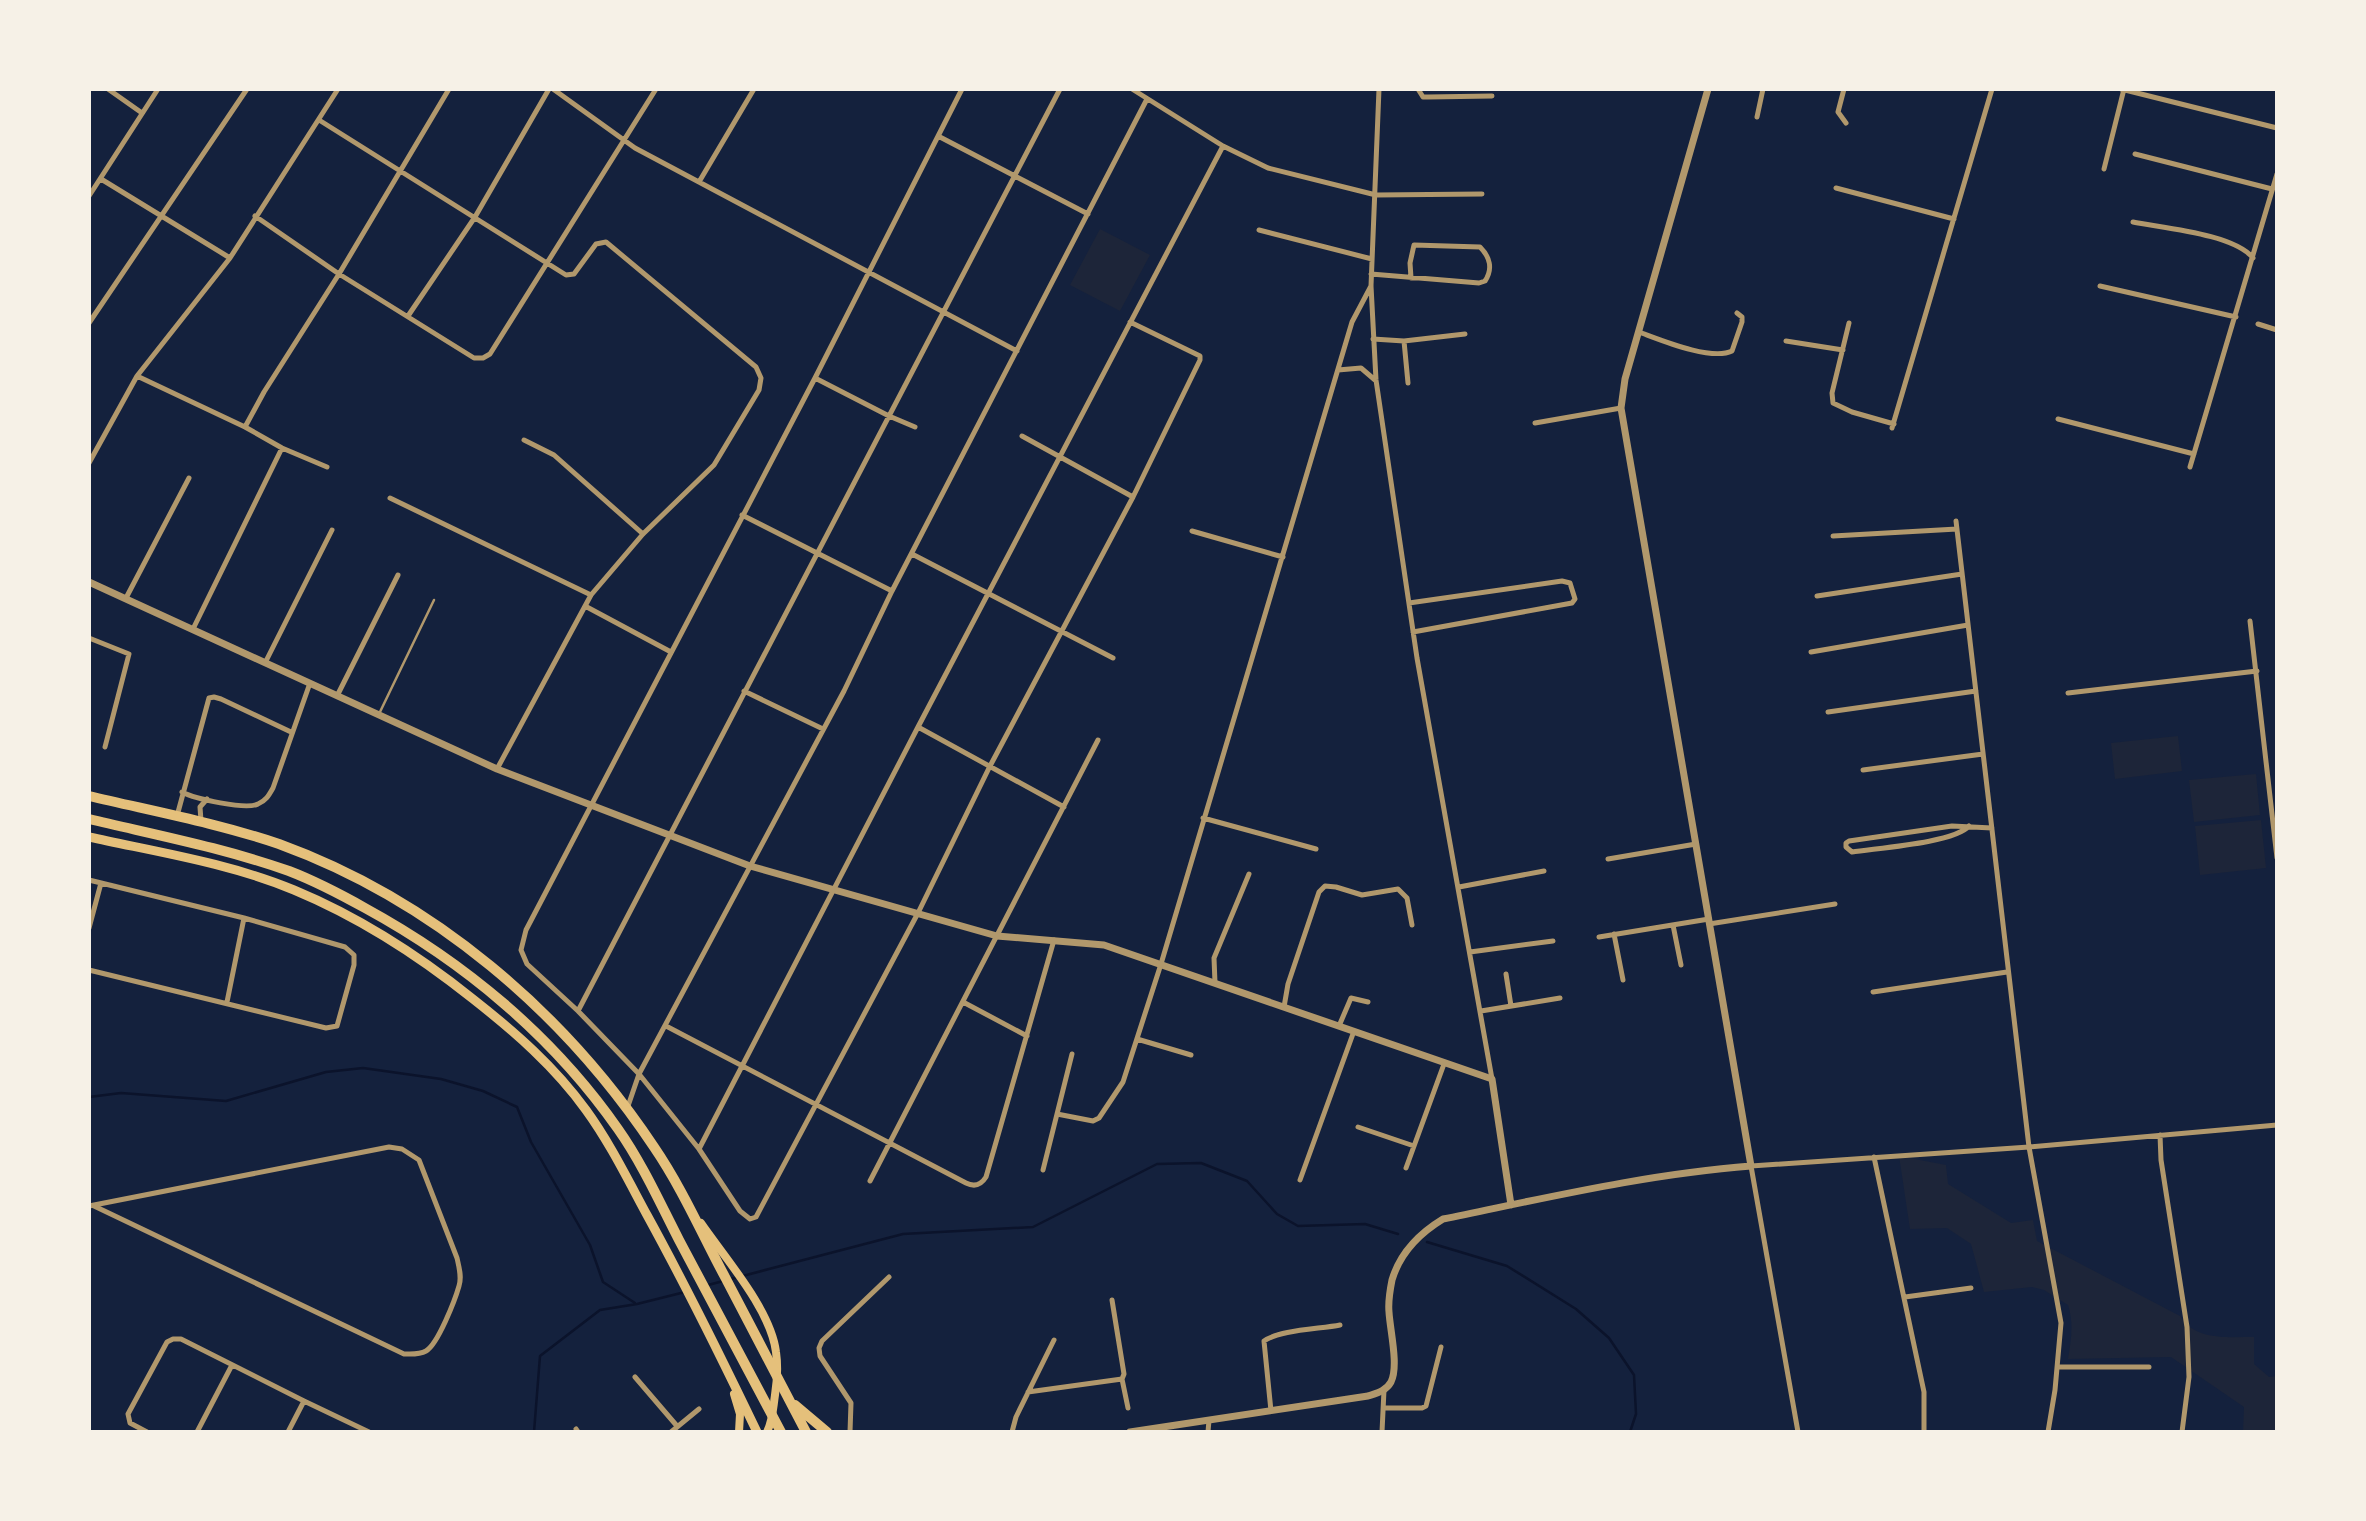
<svg xmlns="http://www.w3.org/2000/svg" width="2366" height="1521" viewBox="0 0 2366 1521" font-family="'Roboto Serif',serif">
	<style>
		.green { fill: #1d2539 }
		.lines { fill: none; stroke-linecap: round; stroke-linejoin: round }
		.stream { stroke: #0b132b; stroke-width: 2.5 }
		.service { stroke: #b1986c; stroke-width: 2.5 }
		.minor { stroke: #b1986c; stroke-width: 5 }
		.tertiary { stroke: #b1986c; stroke-width: 7 }
		.secondary { stroke: #e5c07b; stroke-width: 8 }
		.primary { stroke: #e5c07b; stroke-width: 9 }
		.trunk { stroke: #e5c07b; stroke-width: 10 }
	</style>
	<rect width="100%" height="100%" fill="#14213d"/>
	<path class="green" d="M1100 229 1150 255 1120 311 1070 285Z
		M2178 736 2182 771 2115 779 2111 743Z
		M2256 774 2260 815 2194 822 2189 780Z
		M2261 820 2266 868 2200 875 2195 826Z
		M1899 1156 1946 1165 1948 1184 2011 1223 2033 1220 2037 1241 2180 1316C2195 1341 2228 1337 2254 1337V1364L2269 1377 2277 1376V1432H2243L2244 1407 2171 1357 2068 1359C2071 1341 2074 1323 2068 1305L2044 1290 2032 1287 1984 1292 1971 1244 1947 1228 1910 1229Z"/>
	<g class="lines">
		<path class="stream" d="M89 1097 121 1093 226 1101 326 1072 363 1068 441 1079 483 1091 517 1107 531 1142 590 1245 603 1282 635 1303
			M1427 1242 1507 1266 1576 1309 1609 1338 1634 1375 1636 1414 1630 1432
			M708 1285 903 1234 1033 1227 1157 1164 1201 1163 1247 1181 1277 1214 1298 1226 1365 1224 1398 1234
			M534 1432 540 1356 600 1310 637 1304 685 1292"/>
		<path class="service" d="M379 714 434 600"/>
		<path class="minor" d="M108 89 142 113
			M553 89 635 148 1017 351
			M962 89 815 378 526 930 521 950 527 964 578 1011 639 1074 699 1149 740 1211 750 1219 756 1217 918 913 989 768 1133 497 1200 360V356L1130 322
			M1132 89 1223 146 1268 168 1376 195 1482 194
			M1379 89 1371 286 1376 380 1417 658 1492 1079
			M1418 89 1423 97H1428L1492 96
			M1844 89 1838 112 1846 123
			M2121 89 2277 128
			M1757 117 1763 89
			M319 120 566 275 574 274 596 244 606 242 756 367 761 378 759 390 714 465 643 534 591 595 497 769
			M938 136 1088 214
			M2135 154 2272 189
			M2104 169 2124 89
			M101 179 230 258
			M699 182 754 89
			M1836 188 1954 219
			M89 196 158 89
			M255 216 339 274 474 358H483L490 354 656 89
			M2133 222C2163 228 2234 234 2253 258
			M1259 230 1372 259
			M1371 274 1479 283 1485 281C1493 269 1490 257 1480 247L1414 245 1410 263 1411 278
			M2100 286 2236 317
			M408 316 475 217 549 89
			M89 323 247 89
			M1849 323 1832 393 1833 403 1852 412 1894 424
			M2258 324 2277 330
			M1639 332C1661 340 1711 361 1732 351L1742 322V317L1737 313
			M1373 339 1404 341 1465 334
			M1404 341 1408 383
			M1786 341 1843 350
			M1338 370 1361 368 1375 380
			M137 376 245 427 282 448 327 467
			M815 378 889 416 915 427
			M2058 419 2194 454
			M1535 423 1621 408
			M245 427 264 392 339 274 449 89
			M1892 428 1992 89
			M1022 436 1133 497
			M524 440 554 455 643 534
			M89 463 137 376 230 258 338 89
			M2190 467 2277 174
			M390 498 591 595
			M742 515 892 591
			M1956 521 2029 1147 2061 1323 2055 1390 2048 1432
			M1192 531 1283 557
			M1833 536 1957 529
			M912 554 1113 658
			M1817 596 1962 574
			M126 598 189 478
			M1409 603 1562 581 1570 583 1575 599 1572 603 1413 632
			M585 606 671 652
			M2250 621 2277 858
			M193 629 282 448
			M89 638 129 654 105 747
			M1811 652 1968 625
			M265 663 332 530
			M744 691 823 729
			M2068 693 2257 671
			M337 696 398 575
			M1828 712 1976 691
			M918 727 1064 807
			M1863 770 1983 754
			M182 792C195 799 246 810 258 804 266 801 269 795 273 788L310 683
			M177 816 209 698 214 697 221 699 291 732
			M1203 818 1316 849
			M201 821 200 807 207 799
			M1969 826C1954 843 1877 848 1852 852L1846 847V843L1849 841 1952 826 1992 828
			M1608 859 1696 844
			M89 880 244 918 345 947 354 955V965L337 1026 326 1028 89 970
			M1459 887 1544 871
			M1709 924 1835 904
			M1673 925 1681 965
			M89 928 101 883
			M1614 934 1623 980
			M1599 937 1709 919
			M1470 952 1553 941
			M1506 974 1511 1006
			M1215 983 1214 958 1249 874
			M1873 992 2007 972
			M227 1002 244 918
			M963 1002 1027 1036
			M1284 1007 1288 984 1319 892 1325 886 1336 887 1362 895 1398 889 1407 898 1412 925
			M578 1011 1060 89
			M1481 1011 1560 998
			M666 1026 966 1183C974 1187 981 1185 986 1177L1054 940
			M1339 1026 1351 998 1368 1002
			M1137 1039 1191 1055
			M627 1109 639 1074 844 691 892 591 1147 99
			M1057 1114 1093 1121 1099 1118 1123 1082 1161 964 1352 322 1371 286
			M1358 1127 1414 1146
			M2160 1135 2161 1160 2187 1327 2189 1377 2182 1432
			M699 1149 918 727 1223 146
			M1874 1157 1924 1392V1432
			M1406 1168 1444 1064
			M1043 1170 1072 1054
			M1300 1180 1354 1031
			M870 1181 1098 740
			M89 1206 389 1147 402 1149 419 1160 457 1258C459 1267 462 1277 459 1286 455 1300 438 1344 426 1351 419 1355 411 1354 404 1354L94 1206
			M1905 1297 1971 1288
			M2057 1367H2149
			M635 1377 677 1426
			M1122 1379 1128 1408
			M1028 1392 1122 1379 1124 1374 1112 1300
			M1384 1408H1422L1426 1406 1441 1347
			M1271 1411 1264 1341C1279 1330 1320 1329 1340 1325
			M576 1429 578 1432
			M147 1432 130 1423 128 1414 167 1342 173 1339H181L304 1401 369 1432
			M197 1432 232 1365
			M288 1432 304 1401
			M671 1432 699 1409
			M850 1432 851 1403 820 1356 819 1348 822 1341 889 1277
			M1012 1432 1016 1417 1054 1340
			M1208 1432 1209 1420
			M1382 1432 1384 1390
			M1798 1432 1751 1166 2029 1147 2277 1125"/>
		<path class="tertiary" d="M89 582 497 769 750 866 997 936 1104 945 1492 1079 1511 1205
			M1130 1432 1368 1396C1377 1393 1386 1391 1391 1382 1399 1366 1390 1330 1389 1312 1388 1302 1390 1290 1392 1280 1400 1253 1420 1233 1443 1219 1546 1198 1647 1174 1751 1166L1621 408 1625 379 1708 89"/>
		<path class="secondary" d="M701 1223C725 1258 771 1310 776 1352 778 1366 777 1382 775 1395 773 1408 773 1420 767 1432
			M734 1394 740 1414 739 1432"/>
		<path class="primary" d="M89 837C157 852 229 863 294 890 359 917 418 955 473 999 515 1032 555 1067 586 1110 610 1143 628 1180 647 1215 686 1286 722 1359 757 1432"/>
		<path class="trunk" d="M89 796C152 811 217 823 279 844 433 900 564 1012 654 1147 682 1188 702 1234 725 1277 752 1329 779 1380 806 1432
			M89 819C156 835 224 848 289 871 315 881 340 894 365 908 464 962 553 1036 618 1129 642 1163 660 1203 679 1240 713 1304 747 1368 781 1432
			M795 1405 827 1432"/>
	</g>
	<rect width="2366" height="1521" fill="none" stroke="#f6f1e7" stroke-width="182"/>
</svg>
